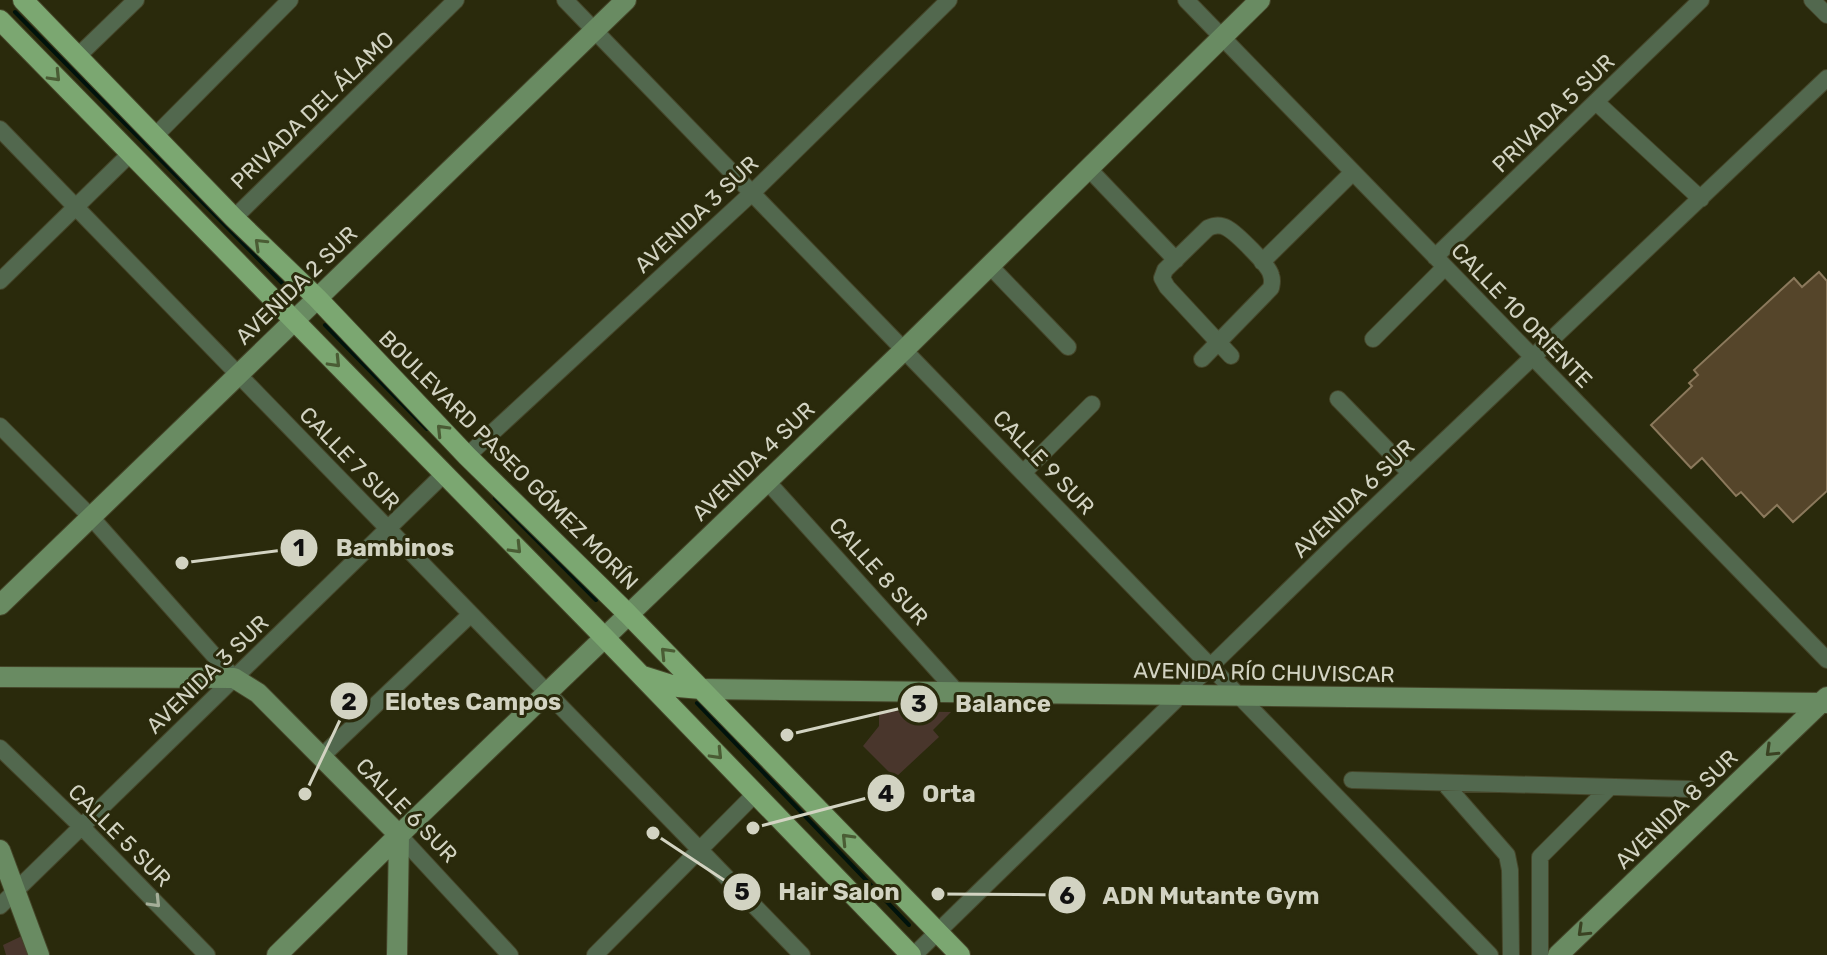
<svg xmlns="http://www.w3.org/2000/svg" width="1827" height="955" font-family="Rubik,sans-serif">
<rect width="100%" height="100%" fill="#2a2a0c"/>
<path fill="#49362c" d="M879,711L951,712L933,730L939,737L895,778L863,746L879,726Z
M22,936L28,955H6L3,945Z"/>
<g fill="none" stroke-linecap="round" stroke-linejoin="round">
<path stroke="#00130c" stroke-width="4" d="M15,12L286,287
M325,325L427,429
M495,498L596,600
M697,703L909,925"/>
</g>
<path fill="#55452a" stroke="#8b795c" stroke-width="2" d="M1819,272L1827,281V491L1793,522L1777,505L1764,517L1741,492L1736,496L1702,458L1691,468L1651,425L1692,386L1689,383L1698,375L1694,370L1794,278L1802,287Z"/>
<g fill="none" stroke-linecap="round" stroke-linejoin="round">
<defs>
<path id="street" d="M565,0L1490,955
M1186,0L1827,660
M1812,0L1827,15
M78,56L136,0
M1596,102L1701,199
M0,129L802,955
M155,136L290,0
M1088,168L1176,260
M234,218L456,0
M1435,257L1701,0
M1262,262L1353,172
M989,265L1068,347
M0,281L130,154
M1373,339L1445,267
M1202,359L1271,288C1272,283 1273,281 1271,275C1269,265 1236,233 1227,228C1220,224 1214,225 1208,228L1165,270L1162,278L1167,287L1231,356
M1338,399L1410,473
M0,426L91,517L234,678
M467,456L752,193L949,0
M1023,473L1092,404
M766,480L957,692
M0,748L82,827L207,955
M321,757L471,614
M1352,780L1689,789
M1444,783L1507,855L1510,870L1511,955
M399,835L510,955
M0,906L444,474
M595,955L755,794
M914,955L1341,539L1827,78
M1540,955V857L1610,787"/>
<path id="secondary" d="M0,605L626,0
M0,677L234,678L258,693L399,835L397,955
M701,689L1827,703
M0,850L39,955
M277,955L399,835L904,350L1260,0
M1558,955L1827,697"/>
<path id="primary" d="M23,0L234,218L317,298L467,456L628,614L960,955
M0,20L604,637L911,955
M643,676L678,687L701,689"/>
</defs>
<use href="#street" stroke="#454529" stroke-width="18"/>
<use href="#secondary" stroke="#454529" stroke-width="22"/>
<use href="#primary" stroke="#454529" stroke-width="22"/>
<use href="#street" stroke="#52684e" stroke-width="16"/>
<use href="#secondary" stroke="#698b62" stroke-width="20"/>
<use href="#primary" stroke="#7ba771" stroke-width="20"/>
</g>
<defs><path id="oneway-chevron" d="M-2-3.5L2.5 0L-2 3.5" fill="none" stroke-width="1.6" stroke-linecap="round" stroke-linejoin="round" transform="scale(2)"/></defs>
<g stroke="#4a5c34">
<use href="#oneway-chevron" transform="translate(55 76) rotate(46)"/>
<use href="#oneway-chevron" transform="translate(260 244) rotate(-136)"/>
<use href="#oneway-chevron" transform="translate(335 362) rotate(46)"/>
<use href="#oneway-chevron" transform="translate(442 430) rotate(-134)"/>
<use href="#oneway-chevron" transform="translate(516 548) rotate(46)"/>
<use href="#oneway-chevron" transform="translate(666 653) rotate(-134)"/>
<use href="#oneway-chevron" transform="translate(717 754) rotate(46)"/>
<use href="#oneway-chevron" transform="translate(847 839) rotate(-134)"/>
</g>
<g stroke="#3a4222">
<use href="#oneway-chevron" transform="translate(1771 751) rotate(136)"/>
<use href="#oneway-chevron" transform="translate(1583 931) rotate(136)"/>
</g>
<use stroke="#a5ae99" href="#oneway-chevron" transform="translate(155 902) rotate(46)"/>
<g text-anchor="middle" stroke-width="6" stroke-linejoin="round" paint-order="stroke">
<g font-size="22" fill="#d2d3c2" stroke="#2a2a0c">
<text transform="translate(312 110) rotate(-44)" y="8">PRIVADA DEL ÁLAMO</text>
<text transform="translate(1553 113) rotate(-44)" y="8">PRIVADA 5 SUR</text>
<text transform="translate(696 214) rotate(-43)" y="8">AVENIDA 3 SUR</text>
<text transform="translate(296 285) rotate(-44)" y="8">AVENIDA 2 SUR</text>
<text transform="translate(1522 315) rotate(46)" y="8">CALLE 10 ORIENTE</text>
<text transform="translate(350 458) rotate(46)" y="8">CALLE 7 SUR</text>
<text transform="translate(509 460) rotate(45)" y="8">BOULEVARD PASEO GÓMEZ MORÍN</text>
<text transform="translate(753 461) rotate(-44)" y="8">AVENIDA 4 SUR</text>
<text transform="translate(1044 462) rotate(46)" y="8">CALLE 9 SUR</text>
<text transform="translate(1353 498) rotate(-44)" y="8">AVENIDA 6 SUR</text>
<text transform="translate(879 571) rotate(48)" y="8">CALLE 8 SUR</text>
<text transform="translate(1264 672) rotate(1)" y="8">AVENIDA RÍO CHUVISCAR</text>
<text transform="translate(207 674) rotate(-44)" y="8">AVENIDA 3 SUR</text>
<text transform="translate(1676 809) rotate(-44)" y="8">AVENIDA 8 SUR</text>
<text transform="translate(407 810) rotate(46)" y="8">CALLE 6 SUR</text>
<text transform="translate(120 835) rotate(45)" y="8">CALLE 5 SUR</text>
</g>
</g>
<path fill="none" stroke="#d2d3c2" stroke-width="3" d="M182 563L299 548M305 794L349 701M787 735L919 704M753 828L886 793M653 833L742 892M938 894L1067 895"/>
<g fill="#d2d3c2" stroke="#2a2a0c" stroke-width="3">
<circle cx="182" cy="563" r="8"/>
<circle cx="305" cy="794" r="8"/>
<circle cx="787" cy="735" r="8"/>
<circle cx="753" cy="828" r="8"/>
<circle cx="653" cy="833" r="8"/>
<circle cx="938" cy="894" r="8"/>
<circle cx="299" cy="548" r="20"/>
<circle cx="349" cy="701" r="20"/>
<circle cx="919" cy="704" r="20"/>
<circle cx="886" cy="793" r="20"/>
<circle cx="742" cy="892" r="20"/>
<circle cx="1067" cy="895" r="20"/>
</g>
<g font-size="24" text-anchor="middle" font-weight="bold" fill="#111">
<text x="299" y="556">1</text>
<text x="349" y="710">2</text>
<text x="919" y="712">3</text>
<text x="886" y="802">4</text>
<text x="742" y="900">5</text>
<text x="1067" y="904">6</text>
</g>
<g font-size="24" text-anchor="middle" font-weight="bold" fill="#d2d3c2" stroke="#2a2a0c" stroke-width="6" stroke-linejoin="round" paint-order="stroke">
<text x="395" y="556">Bambinos</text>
<text x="473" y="710">Elotes Campos</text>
<text x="1003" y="712">Balance</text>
<text x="949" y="802">Orta</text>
<text x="839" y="900">Hair Salon</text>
<text x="1211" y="904">ADN Mutante Gym</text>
</g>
</svg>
